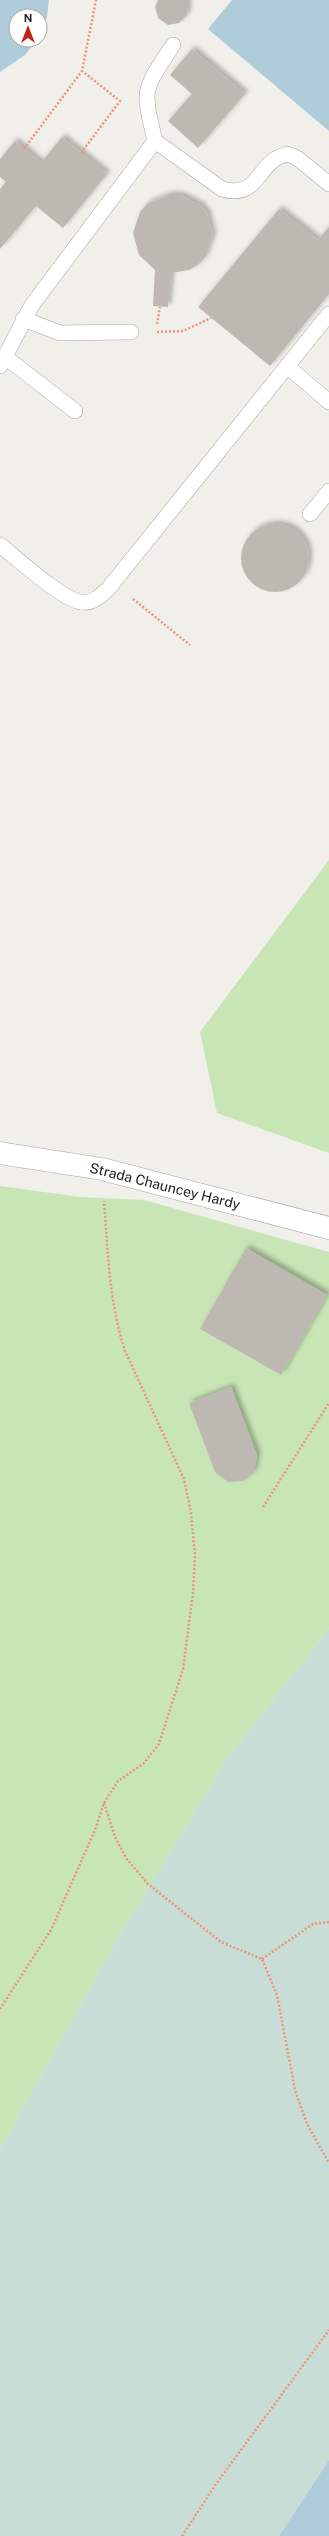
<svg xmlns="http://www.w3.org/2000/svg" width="329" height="2536" font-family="'Public Sans',sans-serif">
<defs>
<filter id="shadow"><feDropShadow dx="3.5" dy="-3.5" stdDeviation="2" flood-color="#0004"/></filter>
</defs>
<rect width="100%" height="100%" fill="#f1efe9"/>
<path fill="#c8e5b5" d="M329,860V1153L217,1113L200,1032Z
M0,1186L80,1197L144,1200L329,1252V1628L226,1760L118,1938L0,2149Z"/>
<path fill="#c8ddd5" d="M329,1628V2460L279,2536H0V2149L118,1938L226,1760Z"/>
<path fill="#aeccd9" d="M0,0H49L47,17L40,34V16H16V40H37L25,55L0,72Z
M232,0H329V131L208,29Z
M329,2460V2536H279Z"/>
<path fill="#beb8b2" filter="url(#shadow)" d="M158,0H185L188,3L187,15L179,23L168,25L158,18L155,7Z
M192,49L245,94L198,148L168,121L192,94L170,75Z
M62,137L107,174L63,228L36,206L0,249V189L6,182L0,177V159L15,141L41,163Z
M169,195H180L200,205L207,213L213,235L206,256L198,265L189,270L171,273L168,307L153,306L155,270L139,255L133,233L140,212L148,203Z
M279,209L318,240L329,227V294L270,366L198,307Z
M241 558a34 34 0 1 1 68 0a34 34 0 1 1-68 0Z
M246,1248L327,1295L281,1375L200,1329Z
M231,1387L257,1455L254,1472L243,1481L228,1482L215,1472L189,1403Z"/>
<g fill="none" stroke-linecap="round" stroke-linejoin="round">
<defs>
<path id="lane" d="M155,141C142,87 143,91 173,45
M23,319L60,333L131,332
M4,356L75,411
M0,366L32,305L155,141L222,189C261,200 256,160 288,154L297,158L329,184
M287,366L329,402
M310,514L329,491
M0,545C18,559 61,599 81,602C92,604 100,596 108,589L329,314"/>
<path id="street" d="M0,1153L102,1169L329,1228"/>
</defs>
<use href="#lane" stroke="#a5a5a5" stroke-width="16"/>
<use href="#street" stroke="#a5a5a5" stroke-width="23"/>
<path stroke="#ed947e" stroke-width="2.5" stroke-dasharray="2 2" stroke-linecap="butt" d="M24,149L82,71L96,0
M81,153L120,101L82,71
M157,324L160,307
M157,332L183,331L211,318
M133,599L190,645
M263,1507L329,1403
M104,1803L115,1837L126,1858L148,1884L221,1942L262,1959L277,1995L295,2090L307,2124L329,2163
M262,1959L313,1924L329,1922
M0,2009L51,1930L95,1830L104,1803L118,1781L143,1764L159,1744L183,1669L193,1593L195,1556L191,1513L184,1479L125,1351C109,1302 108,1252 104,1201
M182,2536L216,2484L329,2330"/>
<use href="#lane" stroke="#fff" stroke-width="15"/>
<use href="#street" stroke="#fff" stroke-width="22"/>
</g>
<g text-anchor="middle" stroke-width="3" stroke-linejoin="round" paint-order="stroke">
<g font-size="14" fill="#212121" stroke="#fff">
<text transform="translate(165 1186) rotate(14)" y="5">Strada Chauncey Hardy</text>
</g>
</g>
<g transform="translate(28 28)"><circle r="19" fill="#ffffff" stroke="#a6a6a6"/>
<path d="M0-3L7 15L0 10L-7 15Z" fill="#be2415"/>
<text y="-6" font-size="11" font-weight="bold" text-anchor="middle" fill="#212121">N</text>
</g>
</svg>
